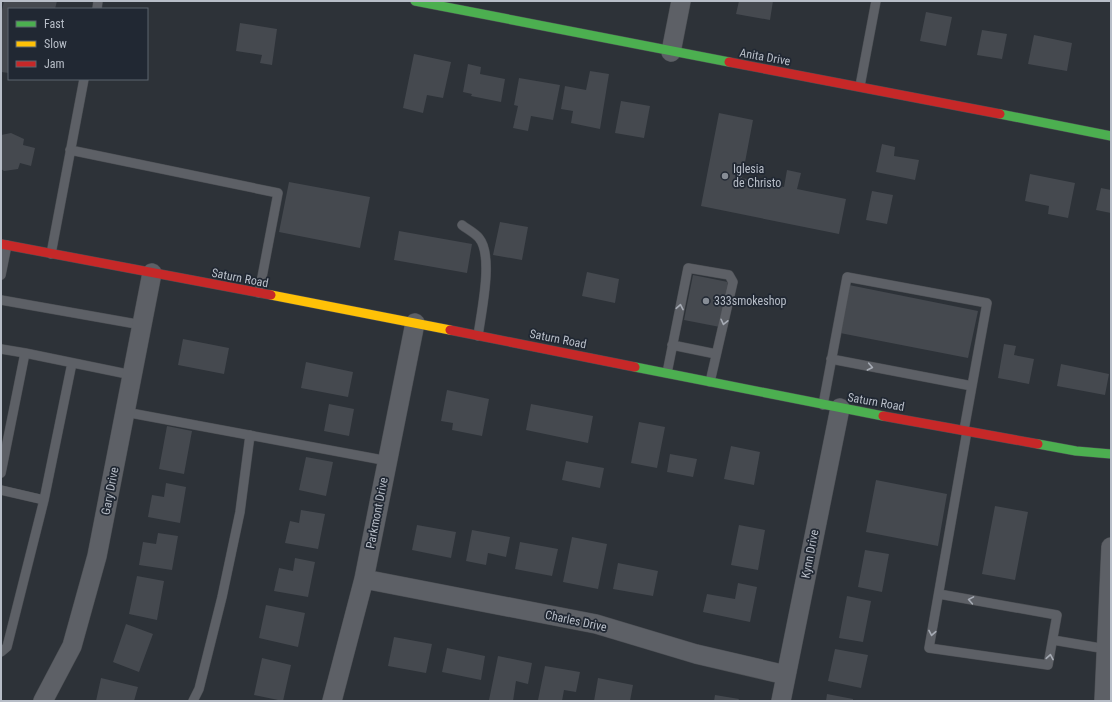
<svg xmlns="http://www.w3.org/2000/svg" width="1112" height="702" font-family="'Roboto Condensed',sans-serif">
<rect width="100%" height="100%" fill="#2d3238"/>
<path fill="#45494f" d="M4,1H57L55,9H9V73L1,72V15Z
M739,1H773L770,20L736,14Z
M926,12L952,17L946,46L920,41Z
M240,23L277,29L272,65L260,63L262,55L236,51Z
M982,30L1007,34L1002,59L977,55Z
M1034,35L1072,43L1067,71L1028,64Z
M414,54L451,62L443,98L427,95L423,113L403,108Z
M468,64L481,67L480,74L505,79L501,102L471,96L472,94L463,92Z
M590,71L609,74L600,129L571,123L573,111L561,109L565,86L586,90Z
M519,78L560,85L553,120L531,116L528,131L513,128L518,106L514,105Z
M621,101L650,106L644,138L615,133Z
M719,113L753,120L742,178L784,187L787,170L801,173L797,189L846,199L839,234L701,206Z
M11,133L24,139L23,145L35,148L31,166L20,163L18,169L4,171L1,169V135Z
M882,144L895,147L894,156L919,160L915,180L876,172Z
M1030,174L1075,183L1068,218L1048,214L1049,206L1025,201Z
M289,182L370,197L360,248L279,232Z
M1101,188L1111,190V213L1096,210Z
M872,191L893,195L887,224L866,220Z
M500,222L528,227L522,260L493,255Z
M399,231L472,244L467,273L394,260Z
M587,272L619,279L615,303L582,296Z
M693,275L728,282L720,327L684,320Z
M849,285L978,311L968,358L840,333Z
M183,339L229,348L224,374L178,365Z
M1004,344L1016,346L1014,355L1034,359L1029,384L998,378Z
M306,362L353,372L348,397L301,388Z
M1061,364L1109,374L1105,395L1057,386Z
M447,390L489,399L482,436L452,430L453,423L441,421Z
M329,404L354,409L349,436L324,431Z
M531,404L593,416L588,443L526,430Z
M639,422L665,427L657,468L631,463Z
M167,426L192,431L184,474L159,469Z
M731,446L760,452L754,485L724,479Z
M670,454L697,459L693,477L667,472Z
M306,457L333,462L326,496L299,490Z
M566,461L604,468L600,488L562,480Z
M876,480L947,494L938,546L866,532Z
M166,483L186,487L180,523L148,517L152,495L164,497Z
M995,506L1028,512L1015,580L982,574Z
M301,510L325,514L318,549L285,543L290,521L299,523Z
M417,525L456,532L451,558L412,550Z
M739,525L765,530L758,570L731,565Z
M472,530L510,537L506,557L488,553L486,565L466,561Z
M158,533L178,536L172,570L139,565L143,542L156,544Z
M572,537L607,544L598,589L563,582Z
M520,542L558,549L552,576L515,569Z
M865,550L889,554L882,592L858,587Z
M295,558L315,562L308,597L274,591L279,568L293,571Z
M618,563L658,571L653,596L613,589Z
M137,576L164,581L157,620L129,614Z
M738,583L757,587L750,622L703,612L707,594L735,599Z
M847,596L871,601L863,642L839,638Z
M266,605L305,613L298,647L259,638Z
M126,624L153,634L139,672L113,662Z
M394,637L432,644L426,673L388,666Z
M447,648L485,656L481,680L442,672Z
M835,649L868,655L861,688L828,681Z
M498,656L532,663L528,684L516,681L513,701L489,700Z
M262,658L291,665L283,701L254,695Z
M545,666L580,672L576,692L564,690L562,701L538,700Z
M101,678L138,687L134,701H96Z
M598,678L633,685L630,701H594Z
M827,694L853,699V701H826Z
M715,695L739,699L738,701H714Z"/>
<g fill="none" stroke-linecap="round" stroke-linejoin="round">
<defs>
<path id="lane" d="M97,9L98,1
M860,86L876,1
M70,150L278,193L259,293
M462,225C467,229 475,233 479,238C494,256 481,313 478,336
M51,254L84,79
M1,275L7,245
M1,300L142,325
M672,345L716,354
M1,349L25,353
M831,359L972,386
M667,373L688,268L729,275L733,282L710,382
M823,405L847,277L987,303L964,430
M125,412L388,461
M1,473L25,353L132,375
M1,490L44,500
M939,594L1057,615L1048,665L929,648L967,431
M1053,640L1106,649
M1,652L7,647L44,500L72,363
M193,701L199,689L222,597L240,512L250,435"/>
<path id="street" d="M671,52L681,1
M364,579L596,624L696,654L786,675
M43,701L72,646L97,556L152,273
M332,701L364,579L415,323
M781,701L840,408
M1104,701L1111,547"/>
<path id="fast" d="M415,1L729,62
M1000,114L1111,136
M635,367L883,416
M1038,444L1076,451L1111,454"/>
<path id="slow" d="M271,295L450,330"/>
<path id="jam" d="M729,62L1000,114
M1,244L271,295
M450,330L635,367
M883,416L1038,444"/>
</defs>
<use href="#lane" stroke="#4b4e53" stroke-width="10"/>
<use href="#street" stroke="#4b4e53" stroke-width="20"/>
<use href="#fast" stroke="#4b4e53" stroke-width="10"/>
<use href="#slow" stroke="#4b4e53" stroke-width="10"/>
<use href="#jam" stroke="#4b4e53" stroke-width="10"/>
<use href="#lane" stroke="#5d6066" stroke-width="9"/>
<use href="#street" stroke="#5d6066" stroke-width="19"/>
<use href="#fast" stroke="#4caf50" stroke-width="9"/>
<use href="#slow" stroke="#ffc107" stroke-width="9"/>
<use href="#jam" stroke="#c62828" stroke-width="9"/>
</g>
<defs><path id="oneway-chevron" d="M-2-3.5L2.5 0L-2 3.5" fill="none" stroke-width="1.6" stroke-linecap="round" stroke-linejoin="round"/></defs>
<g stroke="#a6abb4">
<use href="#oneway-chevron" transform="translate(680 307) rotate(-79)"/>
<use href="#oneway-chevron" transform="translate(724 322) rotate(103)"/>
<use href="#oneway-chevron" transform="translate(870 367) rotate(11)"/>
<use href="#oneway-chevron" transform="translate(971 600) rotate(-170)"/>
<use href="#oneway-chevron" transform="translate(932 633) rotate(100)"/>
<use href="#oneway-chevron" transform="translate(1050 657) rotate(-80)"/>
</g>
<g fill="#878d96" stroke="#212833" stroke-width="1.5">
<circle cx="725" cy="176" r="4"/>
<circle cx="706" cy="301" r="4"/>
</g>
<g text-anchor="middle" stroke-width="3.5" stroke-linejoin="round" paint-order="stroke">
<g font-size="12" fill="#b8bec8" stroke="#212833">
<text transform="translate(765 57) rotate(10)" y="4">Anita Drive</text>
<text transform="translate(240 278) rotate(11)" y="4">Saturn Road</text>
<text transform="translate(558 339) rotate(11)" y="4">Saturn Road</text>
<text transform="translate(876 402) rotate(10)" y="4">Saturn Road</text>
<text transform="translate(110 491) rotate(-79)" y="4">Gary Drive</text>
<text transform="translate(377 513) rotate(-79)" y="4">Parkmont Drive</text>
<text transform="translate(810 554) rotate(-79)" y="4">Kynn Drive</text>
<text transform="translate(576 621) rotate(12)" y="4">Charles Drive</text>
</g>
<g font-size="12" fill="#b8bec8" stroke="#212833" text-anchor="start">
<text x="733" y="173">Iglesia<tspan x="733" dy="14">de Christo</tspan></text>
<text x="714" y="305">333smokeshop</text>
</g>
</g>
<rect width="1112" height="702" fill="none" stroke="#b8bec8" stroke-width="4"/>
<rect x="8" y="8" width="140" height="72" fill="#212833" stroke="#5d646f"/>
<rect x="16" y="21" width="20" height="6" fill="#4caf50" stroke="#5d646f"/>
<text x="44" y="28" font-size="12" fill="#b8bec8">Fast</text>
<rect x="16" y="41" width="20" height="6" fill="#ffc107" stroke="#5d646f"/>
<text x="44" y="48" font-size="12" fill="#b8bec8">Slow</text>
<rect x="16" y="61" width="20" height="6" fill="#c62828" stroke="#5d646f"/>
<text x="44" y="68" font-size="12" fill="#b8bec8">Jam</text>
</svg>
